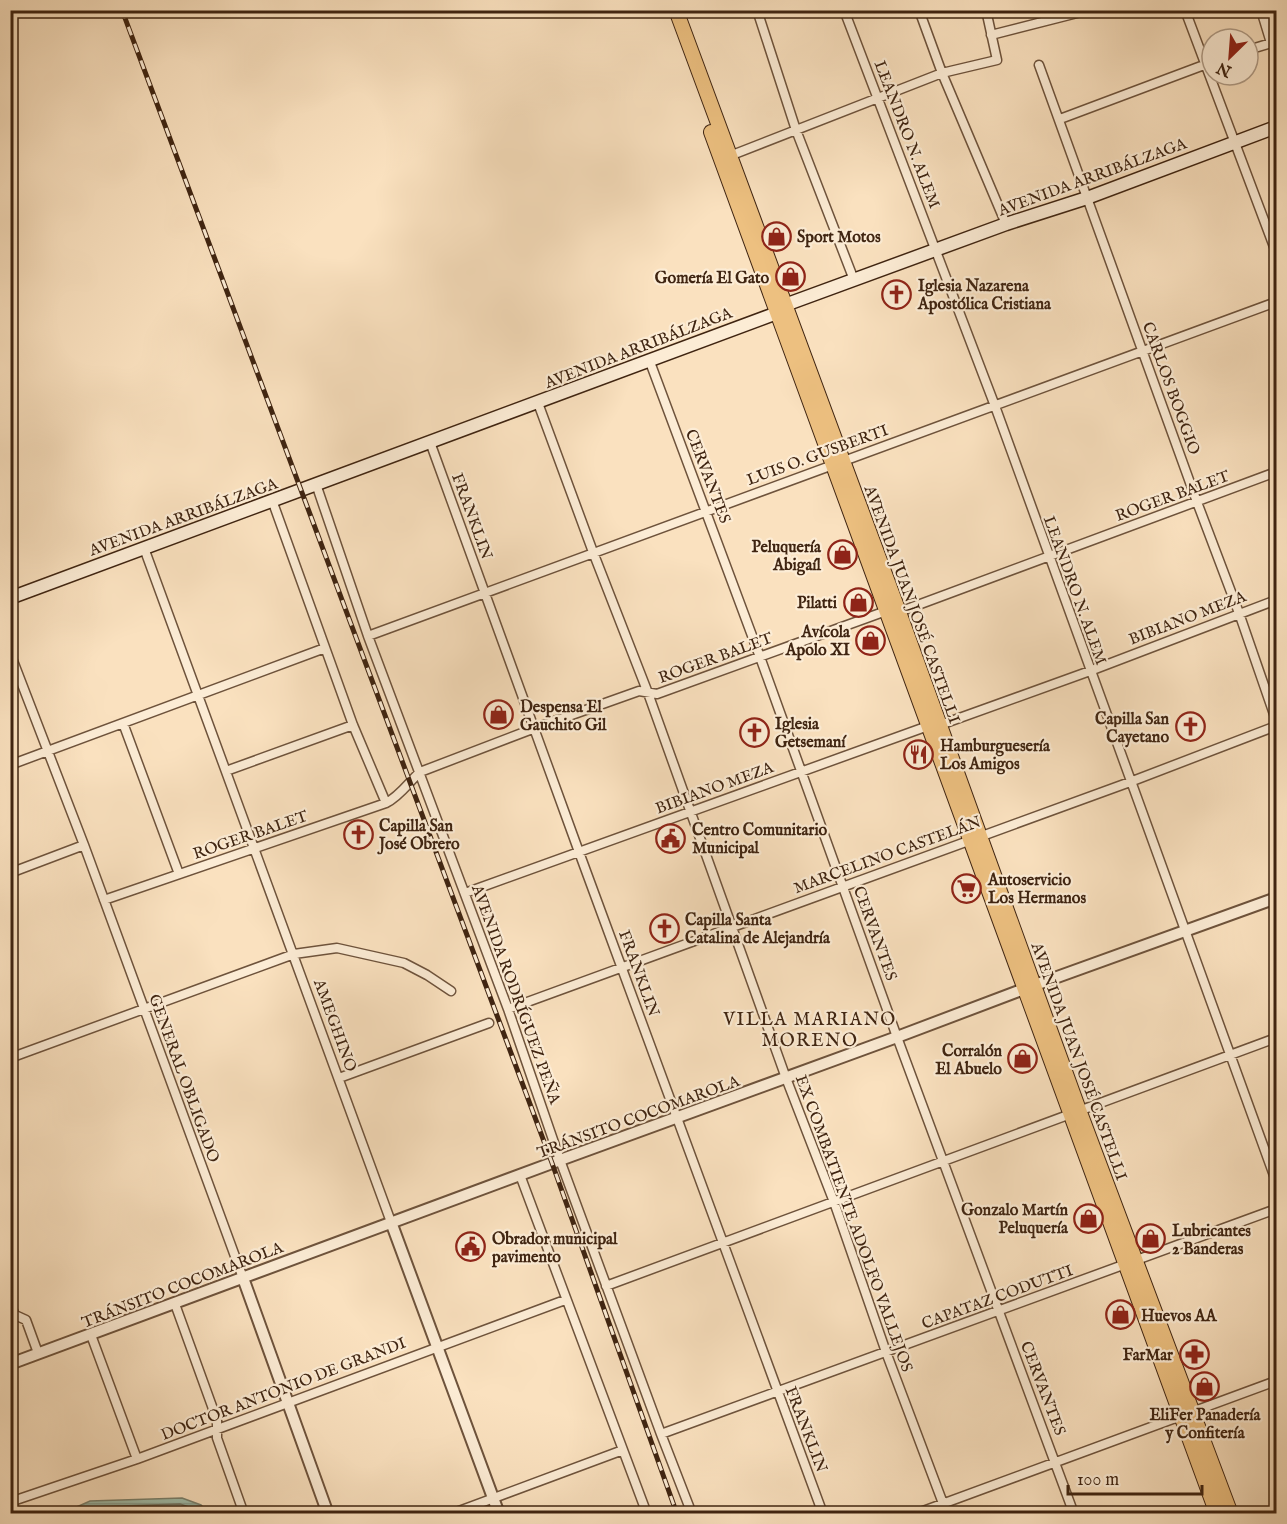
<svg xmlns="http://www.w3.org/2000/svg" width="1287" height="1524" font-family="'IM FELL English',serif">
<defs>
<pattern id="water-rules" width="6" height="5" patternUnits="userSpaceOnUse" patternTransform="scale(1.5)"><rect width="6" height="5" fill="#9fbeab"/><path d="M0 2.5h6" fill="none" stroke="#839a8a"/></pattern>
</defs>
<rect width="100%" height="100%" fill="#fae1bf"/>
<filter id="stains"><feTurbulence type="fractalNoise" baseFrequency=".00333" numOctaves="4"/><feColorMatrix values="0 0 0 0 .2 0 0 0 0 .09 0 0 0 0 .02 0 0 0 .5 -.17"/></filter>
<radialGradient id="worn" r=".72"><stop offset=".6" stop-color="#630" stop-opacity="0"/><stop offset="1" stop-color="#630" stop-opacity=".3"/></radialGradient>
<path fill="url(#water-rules)" stroke="#79806d" stroke-width="1.5" d="M182,1498L201,1505L208,1513H63L90,1501Z"/>
<g fill="none" stroke-linecap="round" stroke-linejoin="round">
<path stroke="#6f715e" stroke-width="1.5" d="M76,1514L91,1507L180,1504L197,1510L201,1514
M107,1514L179,1512L185,1514"/>
<defs>
<path id="minor" d="M757,10L796,130L854,280
M844,10L995,406L1276,1181
M919,10L942,73L1006,224
M1185,10L1276,252
M1265,21L1276,18
M991,35L1089,10
M1248,50L1271,43L1261,10
M1039,65L1197,502L1239,613L1276,720
M1060,119L1212,62
M727,157L942,73L997,60L986,10
M650,362L760,657L897,1037L1074,1514
M538,403L593,552L648,693L786,1078L834,1202L886,1352L947,1514
M430,442L579,852L823,1514
M316,484L368,636L508,1009L560,1160L661,1434L692,1514
M272,500L353,725L386,803
M144,548L391,1222
M368,636L1276,302
M10,653L84,845L243,1278
M123,723L179,874
M10,765L325,648
M226,771L353,725
M10,873L84,845
M465,893L928,726L940,725L1090,671L1276,600
M104,900L386,803C400,796 408,783 420,772L535,728L639,691L657,694L886,611L899,612L1276,472
M508,1009L1130,782L1276,726
M10,1058L294,954L337,948L404,963L427,975L451,991
M339,1078L489,1023
M520,1175L647,1514
M606,1286L1276,1038
M10,1304L15,1315L26,1320L38,1353
M175,1304L217,1420V1438L244,1514
M91,1335L137,1459
M661,1434L1276,1209
M10,1502L137,1459L565,1300
M451,1514L623,1450
M915,1514L1276,1381"/>
<path id="tertiary" d="M391,1222L499,1514
M243,1278L328,1514
M10,1364L552,1163L897,1037L1024,989L1276,898"/>
<path id="secondary" d="M10,598L777,313L785,305L1006,224L1087,198L1276,127"/>
<path id="primary" d="M676,10L899,612L1079,1110L1231,1514
M711,132L1217,1514"/>
</defs>
<use href="#minor" stroke="#6e533c" stroke-width="11"/>
<use href="#tertiary" stroke="#6e533c" stroke-width="14"/>
<use href="#secondary" stroke="#3f2411" stroke-width="15"/>
<use href="#primary" stroke="#3f2411" stroke-width="16"/>
<use href="#minor" stroke="#fcecd5" stroke-width="8"/>
<use href="#tertiary" stroke="#fcecd5" stroke-width="10"/>
<use href="#secondary" stroke="#fcecd5" stroke-width="12"/>
<use href="#primary" stroke="#edc080" stroke-width="14"/>
<defs>
<path id="rail" d="M122,10L552,1163L677,1514"/>
</defs>
<use href="#rail" stroke="#3f2411" stroke-width="5"/>
<use href="#rail" stroke="#fcecd5" stroke-width="3" stroke-dasharray="9" stroke-linecap="butt"/>
</g>
<defs>
<symbol id="shop-ring" viewBox="-11 -11 22 22"><circle r="9.5" fill="#fcecd5" stroke="#8f2418" stroke-width="1.5"/><path d="M-5-2.5h2.3a2.7 3.5 0 0 1 5.4 0H5L5.5 6h-11ZM-1.5-2.5h3a1.5 2.3 0 0 0-3 0Z" fill="#8f2418"/></symbol>
<symbol id="church-ring" viewBox="-11 -11 22 22"><circle r="9.5" fill="#fcecd5" stroke="#8f2418" stroke-width="1.5"/><path d="M-1.2-6h2.4v3.5h3.3v2.4h-3.3V6h-2.4V-.1h-3.3v-2.4h3.3Z" fill="#8f2418"/></symbol>
<symbol id="restaurant-ring" viewBox="-11 -11 22 22"><circle r="9.5" fill="#fcecd5" stroke="#8f2418" stroke-width="1.5"/><path d="M-5-6h1v4h1v-4h1v4h1v-4h1v5L-1.5 .5V6h-2V.5L-5-1ZM5-6V6H3V1.5H1.5Q1.5-4 5-6Z" fill="#8f2418"/></symbol>
<symbol id="civic-ring" viewBox="-11 -11 22 22"><circle r="9.5" fill="#fcecd5" stroke="#8f2418" stroke-width="1.5"/><path d="M-.6-6.5H3V-4.5H.6V-3L4-1V1h2V6H-6V1h2V-1L-.6-3ZM-1.2 2.5V6h2.4V2.5Z" fill="#8f2418"/></symbol>
<symbol id="supermarket-ring" viewBox="-11 -11 22 22"><circle r="9.5" fill="#fcecd5" stroke="#8f2418" stroke-width="1.5"/><path d="M-6-5.5h2.5l.6 2H6L4.5 2H-2.5L-4.4-4H-6ZM-1.5 3.2a1.3 1.3 0 1 0 .1 0ZM3 3.2a1.3 1.3 0 1 0 .1 0Z" fill="#8f2418"/></symbol>
<symbol id="pharmacy-ring" viewBox="-11 -11 22 22"><circle r="9.5" fill="#fcecd5" stroke="#8f2418" stroke-width="1.5"/><path d="M-2-6h4v4h4v4h-4v4h-4v-4h-4v-4h4Z" fill="#8f2418"/></symbol>
</defs>
<g fill-rule="evenodd">
<use href="#shop-ring" x="760" y="220" width="33" height="33"/>
<use href="#shop-ring" x="774" y="260" width="33" height="33"/>
<use href="#church-ring" x="880" y="278" width="33" height="33"/>
<use href="#shop-ring" x="826" y="538" width="33" height="33"/>
<use href="#shop-ring" x="842" y="586" width="33" height="33"/>
<use href="#shop-ring" x="854" y="624" width="33" height="33"/>
<use href="#shop-ring" x="482" y="698" width="33" height="33"/>
<use href="#church-ring" x="1174" y="710" width="33" height="33"/>
<use href="#church-ring" x="738" y="716" width="33" height="33"/>
<use href="#restaurant-ring" x="902" y="738" width="33" height="33"/>
<use href="#church-ring" x="342" y="818" width="33" height="33"/>
<use href="#civic-ring" x="654" y="822" width="33" height="33"/>
<use href="#supermarket-ring" x="950" y="872" width="33" height="33"/>
<use href="#church-ring" x="648" y="912" width="33" height="33"/>
<use href="#shop-ring" x="1006" y="1042" width="33" height="33"/>
<use href="#shop-ring" x="1072" y="1202" width="33" height="33"/>
<use href="#shop-ring" x="1134" y="1222" width="33" height="33"/>
<use href="#civic-ring" x="454" y="1230" width="33" height="33"/>
<use href="#shop-ring" x="1104" y="1298" width="33" height="33"/>
<use href="#pharmacy-ring" x="1178" y="1338" width="33" height="33"/>
<use href="#shop-ring" x="1188" y="1370" width="33" height="33"/>
</g>
<g text-anchor="middle" stroke-width="4.5" stroke-linejoin="round" paint-order="stroke">
<g font-size="16" fill="#3f2411" stroke="#fcecd5">
<text transform="translate(908 134) rotate(69)" y="6">LEANDRO N. ALEM</text>
<text transform="translate(1092 176) rotate(-20)" y="6">AVENIDA ARRIBÁLZAGA</text>
<text transform="translate(638 347) rotate(-21)" y="6">AVENIDA ARRIBÁLZAGA</text>
<text transform="translate(1172 388) rotate(70)" y="6">CARLOS BOGGIO</text>
<text transform="translate(817 454) rotate(-20)" y="6">LUIS O. GUSBERTI</text>
<text transform="translate(709 476) rotate(69)" y="6">CERVANTES</text>
<text transform="translate(1172 495) rotate(-20)" y="6">ROGER BALET</text>
<text transform="translate(183 516) rotate(-20)" y="6">AVENIDA ARRIBÁLZAGA</text>
<text transform="translate(473 516) rotate(70)" y="6">FRANKLIN</text>
<text transform="translate(1076 590) rotate(70)" y="6">LEANDRO N. ALEM</text>
<text transform="translate(913 604) rotate(70)" y="6">AVENIDA JUAN JOSÉ CASTELLI</text>
<text transform="translate(1187 617) rotate(-21)" y="6">BIBIANO MEZA</text>
<text transform="translate(715 657) rotate(-20)" y="6">ROGER BALET</text>
<text transform="translate(714 787) rotate(-20)" y="6">BIBIANO MEZA</text>
<text transform="translate(250 834) rotate(-19)" y="6">ROGER BALET</text>
<text transform="translate(887 854) rotate(-20)" y="6">MARCELINO CASTELÁN</text>
<text transform="translate(876 933) rotate(70)" y="6">CERVANTES</text>
<text transform="translate(640 973) rotate(70)" y="6">FRANKLIN</text>
<text transform="translate(517 994) rotate(70)" y="6">AVENIDA RODRÍGUEZ PEÑA</text>
<text transform="translate(336 1025) rotate(70)" y="6">AMEGHINO</text>
<text transform="translate(1080 1061) rotate(70)" y="6">AVENIDA JUAN JOSÉ CASTELLI</text>
<text transform="translate(185 1078) rotate(70)" y="6">GENERAL OBLIGADO</text>
<text transform="translate(638 1116) rotate(-20)" y="6">TRÁNSITO COCOMAROLA</text>
<text transform="translate(855 1223) rotate(70)" y="6">EX COMBATIENTE ADOLFO VALLEJOS</text>
<text transform="translate(182 1284) rotate(-21)" y="6">TRÁNSITO COCOMAROLA</text>
<text transform="translate(997 1296) rotate(-20)" y="6">CAPATAZ CODUTTI</text>
<text transform="translate(283 1388) rotate(-21)" y="6">DOCTOR ANTONIO DE GRANDI</text>
<text transform="translate(1044 1388) rotate(69)" y="6">CERVANTES</text>
<text transform="translate(807 1429) rotate(69)" y="6">FRANKLIN</text>
</g>
<g font-size="16" font-weight="bold" fill="#3f2411" stroke="#fcecd5" text-anchor="start">
<text x="797" y="242">Sport Motos</text>
<text x="769" y="283" text-anchor="end">Gomería El Gato</text>
<text x="918" y="291">Iglesia Nazarena<tspan x="918" dy="18">Apostólica Cristiana</tspan></text>
<text x="821" y="552" text-anchor="end">Peluquería<tspan x="821" dy="18">Abigaíl</tspan></text>
<text x="837" y="608" text-anchor="end">Pilatti</text>
<text x="850" y="637" text-anchor="end">Avícola<tspan x="850" dy="18">Apolo XI</tspan></text>
<text x="520" y="712">Despensa El<tspan x="520" dy="18">Gauchito Gil</tspan></text>
<text x="1169" y="724" text-anchor="end">Capilla San<tspan x="1169" dy="18">Cayetano</tspan></text>
<text x="775" y="729">Iglesia<tspan x="775" dy="18">Getsemaní</tspan></text>
<text x="940" y="751">Hamburguesería<tspan x="940" dy="18">Los Amigos</tspan></text>
<text x="379" y="831">Capilla San<tspan x="379" dy="18">José Obrero</tspan></text>
<text x="692" y="835">Centro Comunitario<tspan x="692" dy="18">Municipal</tspan></text>
<text x="988" y="885">Autoservicio<tspan x="988" dy="18">Los Hermanos</tspan></text>
<text x="685" y="925">Capilla Santa<tspan x="685" dy="18">Catalina de Alejandría</tspan></text>
<text x="1002" y="1056" text-anchor="end">Corralón<tspan x="1002" dy="18">El Abuelo</tspan></text>
<text x="1068" y="1215" text-anchor="end">Gonzalo Martín<tspan x="1068" dy="18">Peluquería</tspan></text>
<text x="1172" y="1236">Lubricantes<tspan x="1172" dy="18">2 Banderas</tspan></text>
<text x="492" y="1244">Obrador municipal<tspan x="492" dy="18">pavimento</tspan></text>
<text x="1141" y="1321">Huevos AA</text>
<text x="1173" y="1360" text-anchor="end">FarMar</text>
<text x="1205" y="1420" text-anchor="middle">EliFer Panadería<tspan x="1205" dy="18">y Confitería</tspan></text>
</g>
<g font-size="18" letter-spacing="1.5" fill="#3f2411" stroke="#fcecd5">
<text x="810" y="1025">VILLA MARIANO<tspan x="810" dy="21">MORENO</tspan></text>
</g>
</g>
<rect width="1287" height="1524" fill="none" stroke="#fae1bf" stroke-width="36"/>
<rect x="12" y="12" width="1263" height="1500" fill="none" stroke="#3f2411" stroke-width="3"/>
<rect x="18" y="18" width="1251" height="1488" fill="none" stroke="#3f2411" stroke-width="1.5"/>
<g transform="translate(1230 57) rotate(205)"><circle r="28" fill="#fcecd5" stroke="#b09c87" stroke-width="1.5"/>
<path d="M0-4.5L10 22L0 15L-10 22Z" fill="#8f2418"/>
<text y="-9" font-size="16" font-weight="bold" text-anchor="middle" fill="#3f2411">N</text>
</g>
<path d="M1068 1485v9h134v-9" fill="none" stroke="#3f2411" stroke-width="3"/>
<text x="1077" y="1485" font-size="18" fill="#3f2411" stroke="#fcecd5" stroke-width="4.5" paint-order="stroke">100 m</text>
<rect width="100%" height="100%" filter="url(#stains)"/>
<rect width="100%" height="100%" fill="url(#worn)"/>
</svg>
